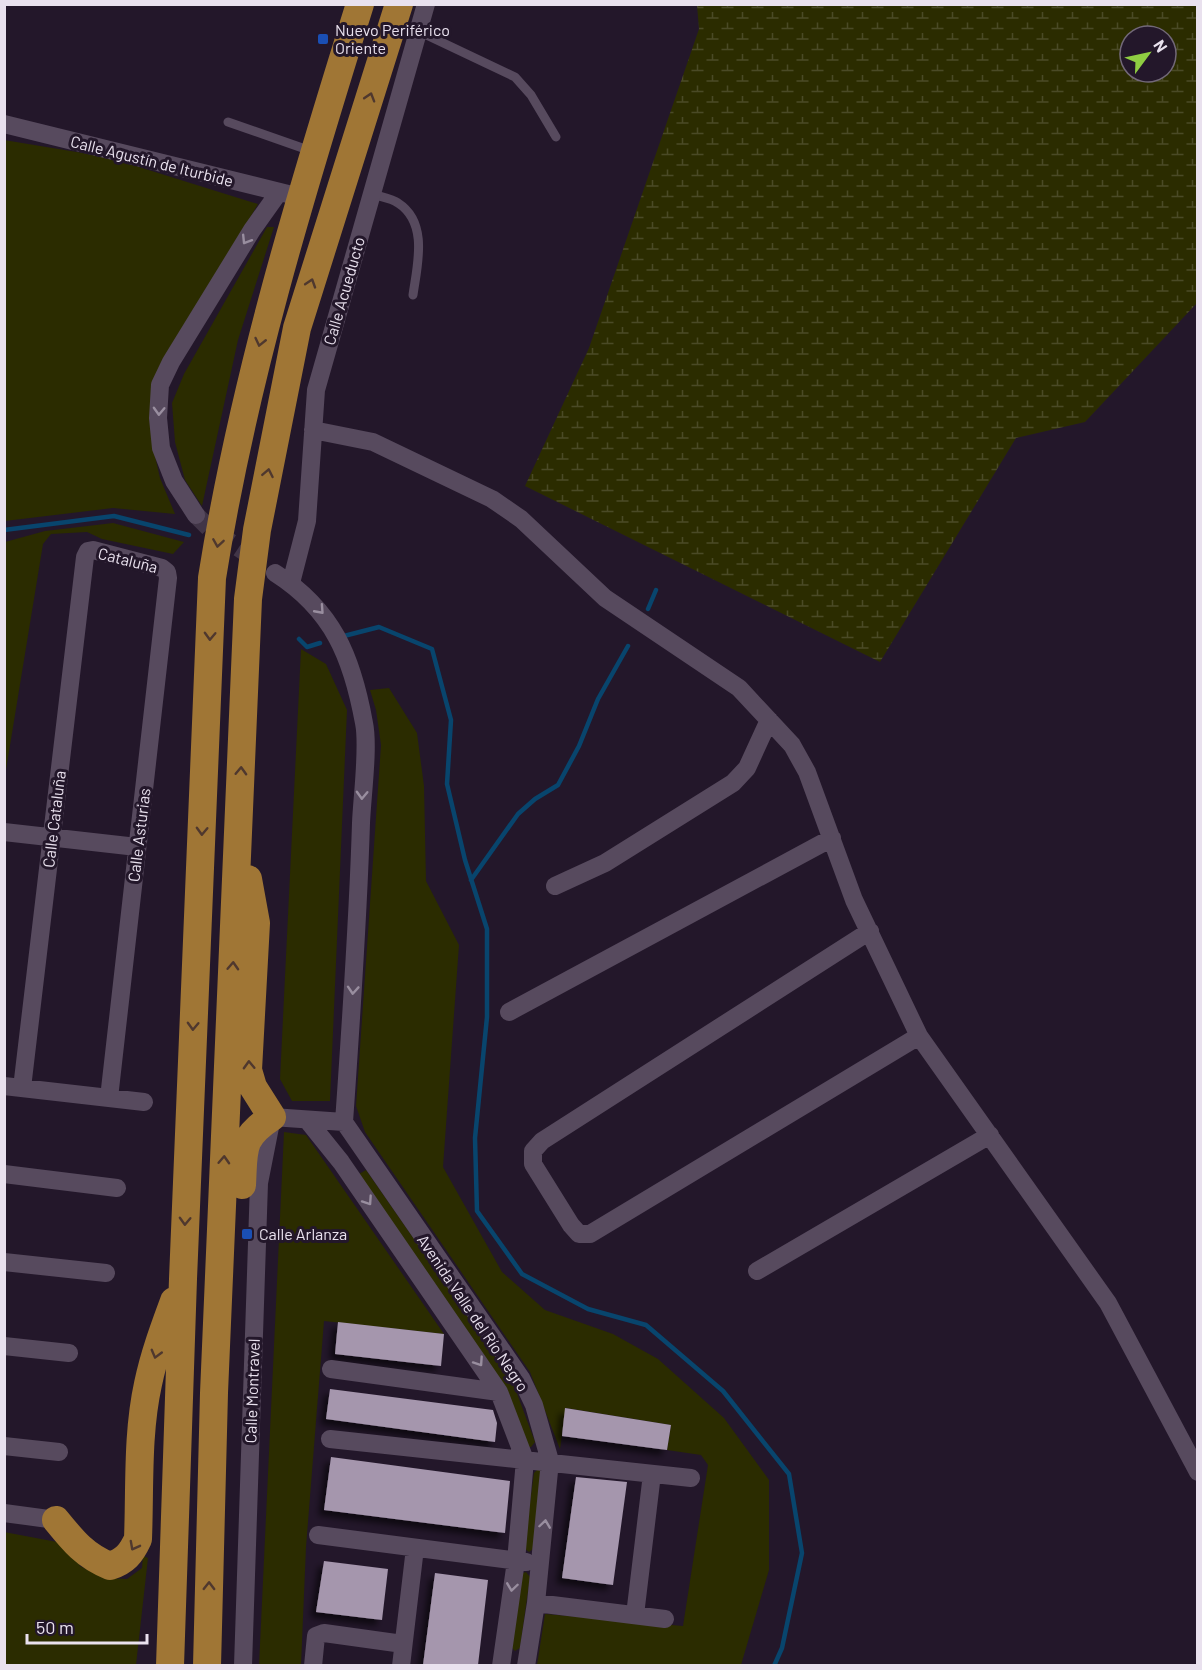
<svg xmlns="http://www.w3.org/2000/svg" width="1202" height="1670" font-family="Barlow,sans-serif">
<defs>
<pattern id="wetland-marsh" width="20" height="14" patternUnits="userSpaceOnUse" patternTransform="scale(1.5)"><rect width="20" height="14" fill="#2b2c00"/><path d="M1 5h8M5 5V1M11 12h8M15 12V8" fill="none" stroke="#4a4a26"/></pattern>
<filter id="shadow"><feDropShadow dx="-5.5" dy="5.5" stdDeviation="3" flood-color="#0009"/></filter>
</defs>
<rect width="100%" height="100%" fill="#23172a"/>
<path fill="#2b2c00" d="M4,140L107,157L258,204L160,370L153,447L160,478L175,514L113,508L5,521Z
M267,227H274L238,340L202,506L185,480L175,442L172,403L184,374Z
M113,523L184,542L173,554L102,539L87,532L51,534L43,544L5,776V542L45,531Z
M301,649L326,664L347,710L330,1101H292L280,1079Z
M389,688L417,733L424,786L426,881L459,945L443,1167L502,1272L545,1310L613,1334L658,1359L724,1418L769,1480V1570L741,1665H537L545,1614L683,1626L708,1465L701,1455L667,1450L671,1425L566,1408L560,1449L530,1372L365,1132L356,1106L381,745L376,710L370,690Z
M284,1132L306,1135L444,1334L324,1321L306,1547L301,1665L259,1666Z
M366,1170L512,1380L535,1442L531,1447H529L359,1174Z
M538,1469L541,1471L533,1549L529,1552L524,1548L534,1473Z
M4,1532L68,1544L80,1566L104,1578L127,1579L142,1568L143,1556L148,1558L136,1665H5Z
M526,1572L530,1577L520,1648L515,1651L511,1647L523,1573Z"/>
<path fill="url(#wetland-marsh)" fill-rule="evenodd" d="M697,5H1197V303L1085,422L1016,438L880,662L525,486L589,348L699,29ZM1130,36H1166V72H1130Z"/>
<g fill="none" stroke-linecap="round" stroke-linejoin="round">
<path stroke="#08456d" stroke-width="4.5" d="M4,530L114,516L189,535
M648,609L656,590
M340,637L379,627L432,649L451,720L447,784L465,860L487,929V1017L475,1138L477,1211L522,1274L588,1309L646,1325L723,1391L789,1474L802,1553L782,1648L774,1666
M299,639L307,647L320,643
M471,880L518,814L535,799L558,785L579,746L598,699L628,646"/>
</g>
<path fill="#a596ad" filter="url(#shadow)" d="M338,1322L444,1334L441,1366L335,1354Z
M330,1389L493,1410L497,1423L495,1442L326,1419Z
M565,1408L671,1425L667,1450L562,1436Z
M331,1457L510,1481L505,1533L324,1510Z
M576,1477L627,1482L613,1585L562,1578Z
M324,1561L388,1569L382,1620L316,1612Z
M435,1573L488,1580L478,1665H423Z"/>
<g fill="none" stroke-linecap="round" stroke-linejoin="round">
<path stroke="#413547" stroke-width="18" stroke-dasharray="18 9" stroke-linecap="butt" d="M196,515L210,529L260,562"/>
<path stroke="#574a5e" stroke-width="9" d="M418,31L515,77L531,95L556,137
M228,122L311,151
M372,194C380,197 391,198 398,203C429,223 417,266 413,295"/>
<path stroke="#574a5e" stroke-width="18" d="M4,124L288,194
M313,430L373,442L492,499L521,519L605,598L739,688L792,745L807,772L854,900L919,1036L1108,1303L1198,1472
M196,515L174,481L161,448L158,418L160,385L171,362L252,230L279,192
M275,573C333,610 352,657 364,723C369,747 362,797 361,823C358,923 351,1022 344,1122
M291,583L307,521L316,390L426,4
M4,832L137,847
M555,886L605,863L733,783L747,768L769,720
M870,931L542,1141L533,1151V1164L571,1225L579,1234H590L919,1036
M509,1012L832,838
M4,1086L144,1102
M22,1088L85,557L88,551L93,550L162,568L167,572L168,578L109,1098
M308,1121L341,1162L499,1392L525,1460L516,1561L501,1666
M344,1122L521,1378L534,1405L550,1461L536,1603L526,1666
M4,1174L117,1188
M4,1262L106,1273
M757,1271L990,1135
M4,1346L69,1353
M331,1369L499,1392
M330,1439L691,1478
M4,1446L59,1452
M4,1513L56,1520
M318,1535L526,1562
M536,1603L665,1619
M635,1615L652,1474
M243,1666L259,1183L272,1117L344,1122
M313,1666L316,1636L324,1633L403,1644
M401,1666L415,1548"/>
<path stroke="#a07635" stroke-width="28" d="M242,1185C244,1149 240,1138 272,1117L253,1087L248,1070L256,923L248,879
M56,1520C73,1541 85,1556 110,1566C125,1561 131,1554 138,1539C140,1488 137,1434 148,1384C154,1355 164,1328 174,1301
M170,1666L183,1279L212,578C243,382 301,193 360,4
M207,1666L214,1393L248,599L257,530L297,328L399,4"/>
</g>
<defs><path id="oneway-chevron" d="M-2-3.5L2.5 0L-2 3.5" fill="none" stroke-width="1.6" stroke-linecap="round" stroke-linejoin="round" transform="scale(1.5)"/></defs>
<g stroke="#4f382e">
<use href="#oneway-chevron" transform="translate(370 97) rotate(-73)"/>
<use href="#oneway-chevron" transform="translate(311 283) rotate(-72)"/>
<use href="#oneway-chevron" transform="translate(260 342) rotate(103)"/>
<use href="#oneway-chevron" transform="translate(268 473) rotate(-79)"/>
<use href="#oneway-chevron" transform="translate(218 543) rotate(99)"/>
<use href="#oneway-chevron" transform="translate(210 636) rotate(92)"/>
<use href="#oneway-chevron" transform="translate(241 771) rotate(-88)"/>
<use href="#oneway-chevron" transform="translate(202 831) rotate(92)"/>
<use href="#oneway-chevron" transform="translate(233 966) rotate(-87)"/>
<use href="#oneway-chevron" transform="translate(193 1026) rotate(92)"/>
<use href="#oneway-chevron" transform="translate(249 1065) rotate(-92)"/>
<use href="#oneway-chevron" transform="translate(224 1160) rotate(-87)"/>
<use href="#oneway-chevron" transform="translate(185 1221) rotate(92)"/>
<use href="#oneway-chevron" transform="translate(156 1354) rotate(105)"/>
<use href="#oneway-chevron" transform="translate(134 1546) rotate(118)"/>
<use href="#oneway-chevron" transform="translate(209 1586) rotate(-89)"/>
</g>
<g stroke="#998e9f">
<use href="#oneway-chevron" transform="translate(246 240) rotate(122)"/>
<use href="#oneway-chevron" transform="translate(159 411) rotate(92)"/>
<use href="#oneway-chevron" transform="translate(320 610) rotate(48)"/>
<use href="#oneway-chevron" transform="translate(362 795) rotate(92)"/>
<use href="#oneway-chevron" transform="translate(353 990) rotate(94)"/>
<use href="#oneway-chevron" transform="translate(368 1201) rotate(56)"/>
<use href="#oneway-chevron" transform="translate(479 1362) rotate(56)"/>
<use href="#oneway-chevron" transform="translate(545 1524) rotate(-82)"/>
<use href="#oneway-chevron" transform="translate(512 1587) rotate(98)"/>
</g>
<g fill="#1a4fb4" stroke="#23172a" stroke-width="2">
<rect x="317" y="33" width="12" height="12" rx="3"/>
<rect x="241" y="1228" width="12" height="12" rx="3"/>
</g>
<g text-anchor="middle" stroke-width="6" stroke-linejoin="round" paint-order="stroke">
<g font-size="16" fill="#e9e1ee" stroke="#23172a" text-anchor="start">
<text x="335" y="36">Nuevo Periférico<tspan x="335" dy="18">Oriente</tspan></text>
<text x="259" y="1240">Calle Arlanza</text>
</g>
<g font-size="16" fill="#e9e1ee" stroke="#23172a">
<text transform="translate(152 161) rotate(14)" y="6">Calle Agustín de Iturbide</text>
<text transform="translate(344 291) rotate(-74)" y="6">Calle Acueducto</text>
<text transform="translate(128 560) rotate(14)" y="6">Cataluña</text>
<text transform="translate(54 819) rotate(-83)" y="6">Calle Cataluña</text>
<text transform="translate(139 835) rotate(-83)" y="6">Calle Asturias</text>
<text transform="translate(473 1313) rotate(56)" y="6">Avenida Valle del Río Negro</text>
<text transform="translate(252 1391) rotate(-88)" y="6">Calle Montravel</text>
</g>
</g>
<rect width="1202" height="1670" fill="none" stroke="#e9e1ee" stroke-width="12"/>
<g transform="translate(1148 54) rotate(57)"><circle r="28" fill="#23172a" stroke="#726878" stroke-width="1.5"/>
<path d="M0-4.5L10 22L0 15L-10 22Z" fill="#8fcd42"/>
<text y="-9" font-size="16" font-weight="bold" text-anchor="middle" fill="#e9e1ee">N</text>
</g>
<path d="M27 1634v9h120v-9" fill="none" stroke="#e9e1ee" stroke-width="3"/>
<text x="36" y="1634" font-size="18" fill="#e9e1ee" stroke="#23172a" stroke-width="4.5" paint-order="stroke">50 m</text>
</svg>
